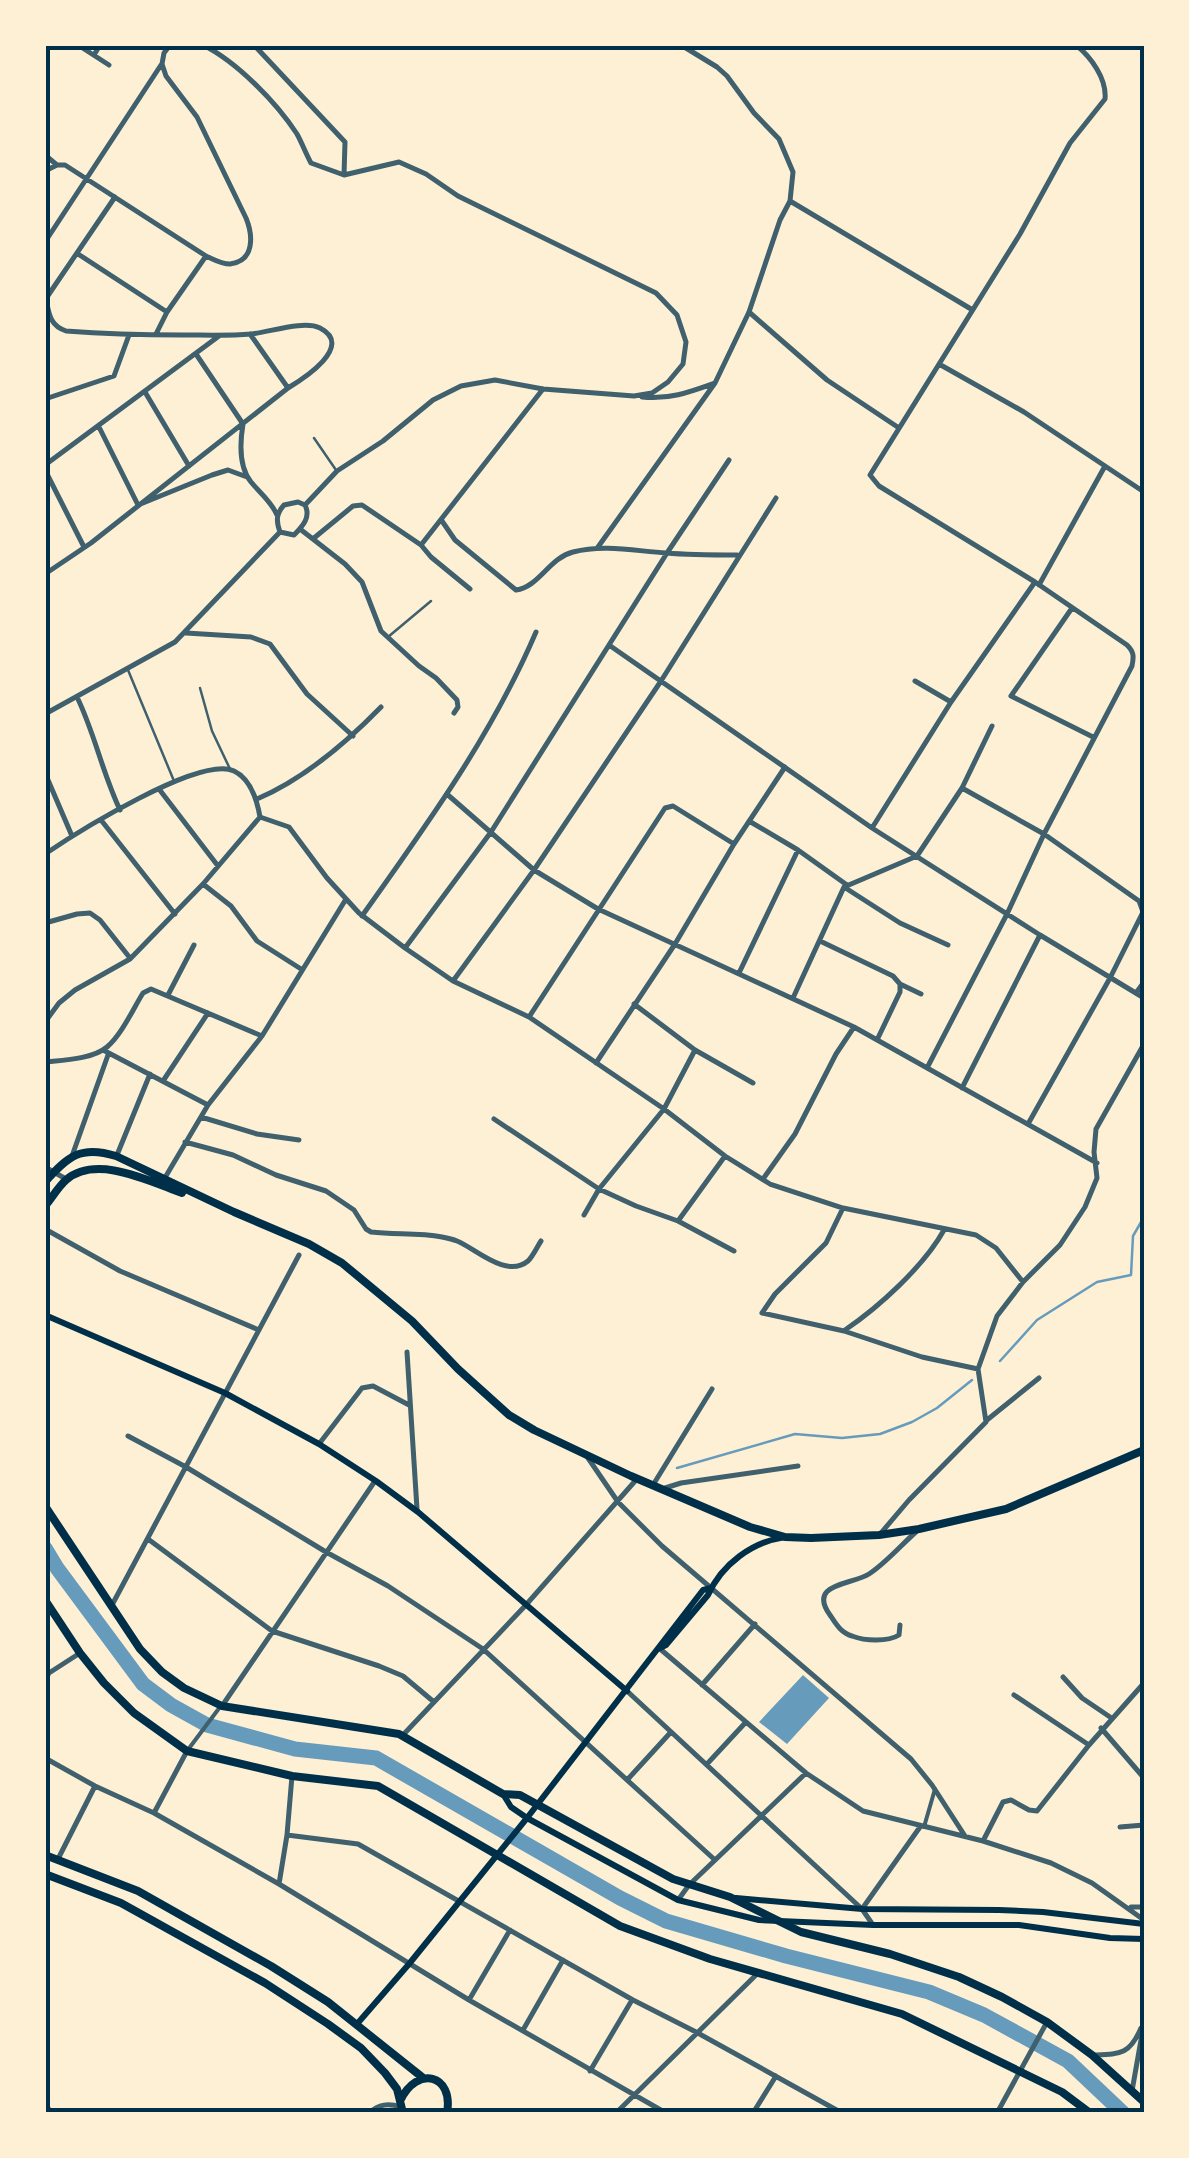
<svg xmlns="http://www.w3.org/2000/svg" width="1189" height="2158" font-family="Rubik,sans-serif">
<rect width="100%" height="100%" fill="#fdf0d5"/>
<path fill="#669bbc" d="M803,1675L829,1698L787,1744L759,1722Z"/>
<g fill="none" stroke-linecap="round" stroke-linejoin="round">
<path stroke="#669bbc" stroke-width="2.5" d="M1000,1361L1037,1320L1097,1282L1131,1275L1133,1236L1144,1217
M677,1468L795,1434L842,1438L880,1434L912,1422L937,1408L972,1380"/>
<path stroke="#669bbc" stroke-width="15" d="M45,1548L57,1568L143,1684L171,1705L207,1725L295,1749L376,1758L620,1898L666,1921L786,1956L929,1992L984,2015L1068,2061L1123,2113"/>
<path stroke="#3f606c" stroke-width="2.5" d="M314,438L336,470
M388,637L431,601
M128,670L174,781
M200,688L212,731L230,769"/>
<path stroke="#3f606c" stroke-width="4" d="M187,1751L220,1707
M924,1827L935,1789"/>
<path stroke="#3f606c" stroke-width="5" d="M78,45L109,65
M203,45C237,62 276,102 297,134C302,143 306,154 311,163L344,175L399,162L426,174L458,196L656,293L677,315L686,342L683,364L668,382L652,393L634,396L543,389L495,380L461,386L433,400L383,441L337,471L305,505
M254,45L345,142L344,175
M94,55L100,45
M45,155L57,165
M45,171L57,165H65L206,256C213,259 221,264 230,264C255,261 253,235 246,218L197,117L166,76L162,64L164,53L170,45
M790,201L971,309
M45,242L161,65
M78,254L167,312
M45,295C49,311 48,325 66,331C105,334 143,335 182,335C205,335 229,336 251,334C270,332 304,320 320,328C355,346 303,379 288,388L91,543L45,574
M47,297L115,197
M749,312L827,380L899,428
M156,334L167,312L206,256
M250,334L288,388
M196,354L243,424C240,442 239,467 251,482C260,493 271,501 277,515
M939,364L1024,412L1144,492
M145,392L189,466
M642,397C669,400 690,392 715,383L749,312L780,220L790,201L793,172L779,139L754,113L727,76L717,67L681,45
M45,399L114,376L129,335
M99,427L138,505L212,475L228,470L247,477
M45,465L219,336
M45,470L84,547
M442,521L455,540L516,590C539,587 549,558 573,552C604,544 635,551 666,553C690,555 713,555 737,555
M300,529L345,564L362,582L381,631L419,666L436,678L457,700L458,707L454,713
M280,532C276,521 276,514 284,505L298,502L305,505
M280,532L294,535C303,526 311,517 305,505
M314,538L353,506L362,505L421,545L431,557L470,589
M421,545L543,389
M598,547L715,383
M1039,585L1105,466
M1072,608L1011,696L1093,737
M186,633L251,637L270,644L307,694L353,736
M609,645L872,828L1040,935L1144,998
M915,681L951,702
M77,697C95,734 102,772 120,810
M45,714L175,642L280,532
M45,773L72,836
M962,788L1044,834L1139,901L1143,912L1110,978L1028,1124
M159,789L218,866
M448,795L534,870L598,909L854,1027L1097,1163
M257,799C304,779 345,744 381,707
M260,817L289,827L327,878L359,913L405,948L453,981L529,1017L664,1109L725,1156L770,1184L843,1208L976,1235L996,1248L1023,1282
M101,820L175,914
M749,821L798,850L847,885
M872,828L951,702L1035,582
M45,854C76,833 200,755 234,771C251,779 257,800 260,817
M203,884L231,906L257,941L301,969
M844,887L900,923L948,945
M362,916C426,826 492,735 536,632
M45,923L77,914L90,913L100,920L130,958
M820,941L893,976L900,984L921,994
M405,948L491,832L667,553L729,460
M739,973L798,850
M453,981L534,870L661,681L776,498
M1136,993L1144,982
M168,995L194,945
M793,998L844,887L917,856L962,788L992,726
M634,1004L695,1050L753,1083
M529,1017L665,808L673,806L734,844
M45,1022L59,1003L75,990L130,959L203,884L260,817
M877,1040L900,992V984
M103,1050L208,1105
M45,1062C64,1060 93,1059 107,1047C122,1034 133,1009 143,993L151,989L262,1036
M596,1063L675,944L734,844L785,767
M927,1068L1007,914L1044,834L1132,666C1134,656 1134,652 1127,645L1035,582L879,486L870,475L1020,234L1070,143L1105,99C1107,79 1091,57 1076,45
M163,1081L208,1013
M962,1088L1040,935
M201,1117L257,1134L299,1140
M494,1119L599,1189L636,1206L678,1221L734,1251
M185,1142L233,1155L276,1175L326,1191L354,1210L366,1229L371,1232C395,1235 418,1232 442,1237C447,1238 452,1239 457,1241C475,1248 506,1279 528,1261C533,1256 537,1247 541,1241
M117,1155L150,1074
M72,1156L108,1055
M45,1167L66,1179
M763,1179L795,1134L836,1054L854,1027
M163,1181L208,1105L262,1036L346,899
M843,1208L826,1243L775,1294L762,1313L844,1331L922,1357L978,1369
M584,1215L599,1189L664,1109L695,1050
M678,1221L725,1156
M45,1229L120,1271L259,1330
M845,1330C879,1307 924,1266 944,1230
M407,1352L417,1509
M987,1420L1039,1378
M128,1436L186,1467L326,1552L388,1586L483,1649L715,1860
M319,1444L362,1388L373,1386L409,1405
M588,1458L618,1502L662,1546L911,1759L932,1785L965,1836
M653,1485L712,1389
M665,1488L681,1483L798,1466
M881,1533L909,1500L986,1422L978,1369L997,1316L1023,1282L1060,1245L1085,1207L1097,1178L1094,1152L1096,1129L1144,1044
M148,1539L272,1631L379,1666L403,1676L434,1702
M112,1605L299,1255
M900,1625L899,1635C888,1642 865,1641 852,1636C841,1633 836,1624 830,1615C807,1583 852,1585 869,1574C886,1563 901,1545 917,1531
M659,1648L806,1773L863,1811L983,1841L1051,1863L1092,1883L1144,1920
M1063,1677L1082,1698L1110,1717
M45,1680L49,1673L80,1653
M702,1685L755,1624
M627,1691L862,1909L873,1925
M1014,1695L1089,1745L1144,1683
M222,1706L375,1481
M1101,1728L1144,1778
M402,1736L525,1606L636,1480
M45,1758L95,1786L154,1813L279,1884L469,2000L666,2113
M707,1764L746,1722
M628,1779L671,1732
M154,1813L187,1751
M1120,1827L1144,1825
M287,1835L358,1844L633,2000L696,2032L842,2113
M983,1841L1003,1802L1011,1800L1029,1810L1037,1811L1089,1745
M58,1859L95,1786
M279,1884L287,1835L292,1776
M678,1900L689,1885L806,1773
M1131,1907H1144
M862,1909L920,1827
M469,2000L510,1930
M523,2030L563,1960
M1095,2055C1121,2054 1130,2054 1141,2028
M590,2071L632,2000
M1132,2091L1144,2023
M45,2103L51,2113
M369,2113C379,2104 388,2103 401,2107
M616,2113L758,1973
M753,2113L776,2076
M997,2113L1047,2022"/>
<path stroke="#003049" stroke-width="6" d="M45,1315L225,1393L319,1444L376,1481L418,1512L627,1691
M660,1648L666,1645L708,1595C722,1564 752,1542 785,1537
M503,1794L511,1807L527,1818L678,1900L759,1920L873,1925H1019L1110,1938L1144,1939
M736,1898L862,1909L999,1910L1043,1912L1144,1924
M357,2024L409,1964L527,1818L703,1590L711,1588"/>
<path stroke="#003049" stroke-width="8" d="M45,1506L140,1649L162,1672L184,1688L222,1706L399,1734L503,1794L520,1795L673,1879L730,1897L801,1932L890,1954L959,1977L1002,1997L1047,2022L1092,2055L1144,2102
M45,1600L80,1653L104,1683L134,1713L187,1751L292,1776L378,1786L620,1926L710,1959L902,2014L1062,2092L1090,2113
M45,1855L138,1891L271,1966L328,2002L422,2077
M45,1874L121,1903L265,1983L328,2024L361,2048L385,2073L397,2089L403,2113
M400,2101C417,2065 454,2074 447,2113"/>
<path stroke="#003049" stroke-width="8" d="M45,1182C68,1156 81,1145 116,1156L234,1212L309,1244L342,1263L412,1321L458,1369L509,1415L534,1430L631,1476L750,1527L785,1537L811,1538L879,1535L919,1529L1006,1509L1144,1450
M45,1206C52,1198 58,1187 66,1180C96,1154 149,1181 182,1193"/>
</g>
<rect width="1189" height="2158" fill="none" stroke="#fdf0d5" stroke-width="95"/>
<rect x="48" y="48" width="1094" height="2062" fill="none" stroke="#003049" stroke-width="4"/>
</svg>
